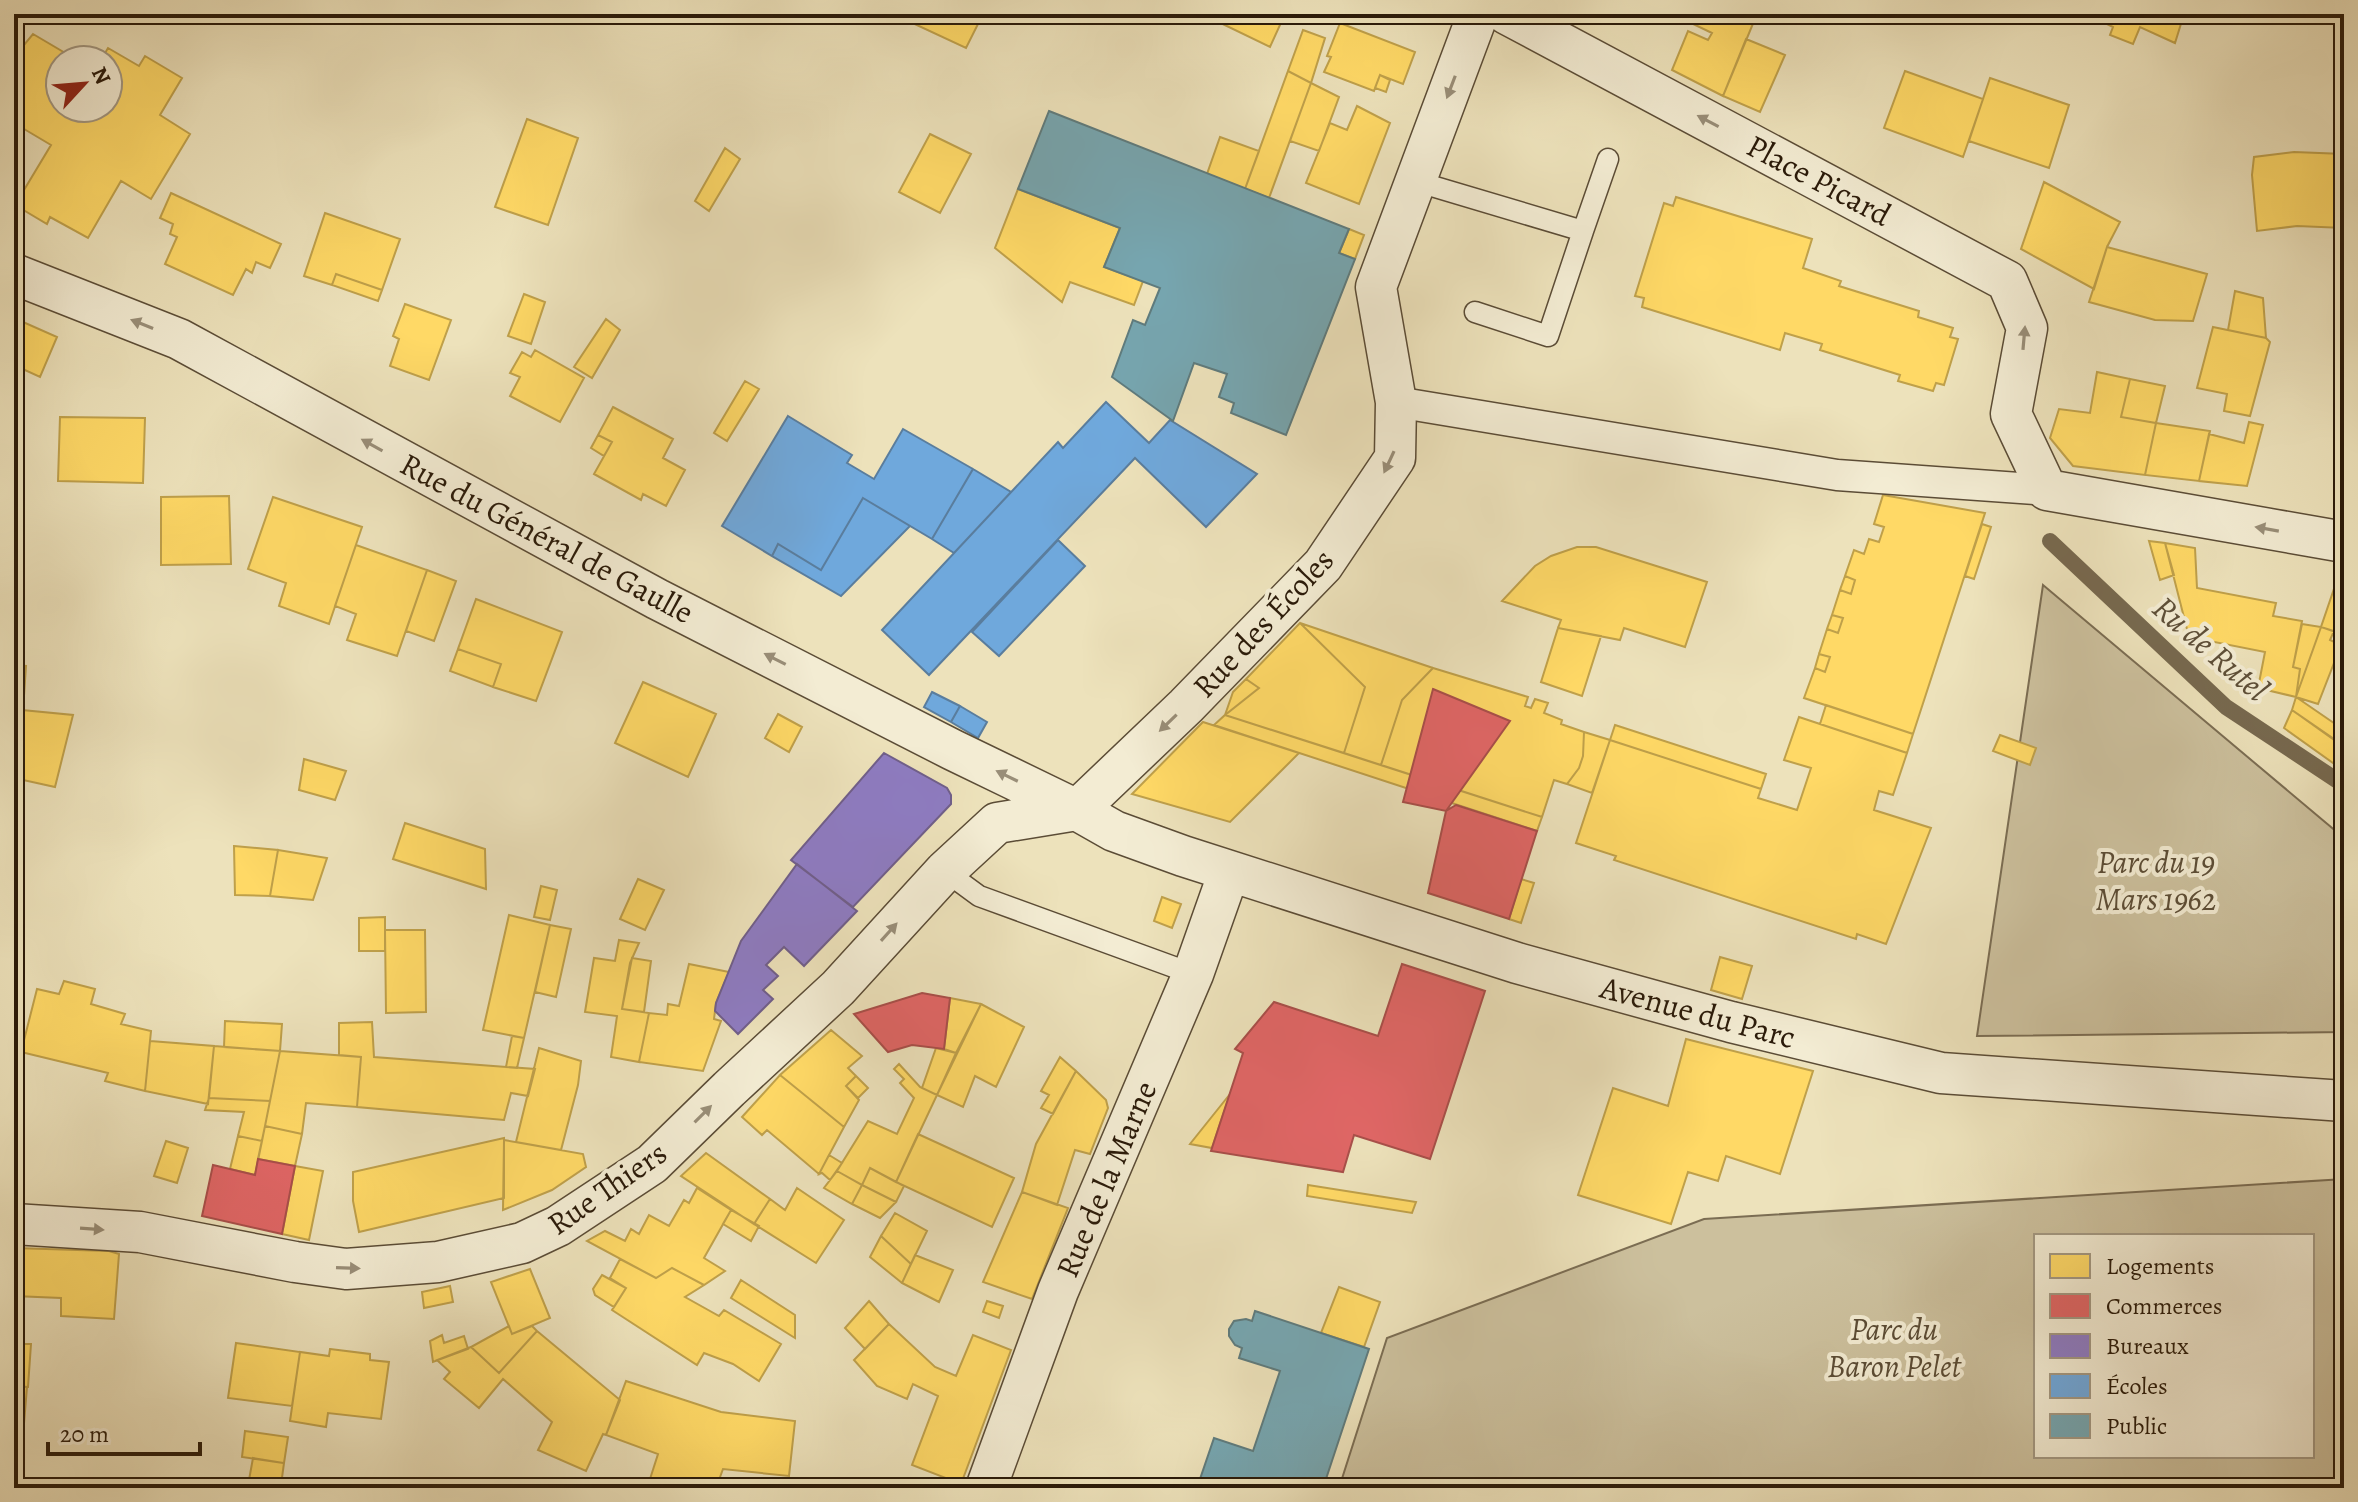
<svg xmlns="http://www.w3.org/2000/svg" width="2358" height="1502" font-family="Alegreya,serif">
<rect width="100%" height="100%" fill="#ede2bb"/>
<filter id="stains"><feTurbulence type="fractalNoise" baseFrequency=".0025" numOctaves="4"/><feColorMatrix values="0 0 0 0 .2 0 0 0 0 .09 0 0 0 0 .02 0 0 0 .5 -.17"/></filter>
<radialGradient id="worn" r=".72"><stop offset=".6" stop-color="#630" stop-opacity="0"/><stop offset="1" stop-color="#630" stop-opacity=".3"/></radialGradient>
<path fill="#ccc09d" stroke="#7b6d53" stroke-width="2" fill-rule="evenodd" d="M2043,585L2344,838V1032L1977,1036Z
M2344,1179V1488H1339L1387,1338L1704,1219ZM2036,1236H2312V1456H2036Z"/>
<path fill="#ffd966" stroke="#bfa04a" stroke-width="2" d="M909,14H983L966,48L906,20Z
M1202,14H1285L1270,47Z
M1695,14H1757L1723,96L1672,70L1688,31L1708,40L1712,33L1691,23Z
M2097,14H2184L2175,43L2140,27L2133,44L2110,35L2113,27L2095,18Z
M1340,23L1415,52L1403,84L1380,75L1374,91L1324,72L1331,57L1327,56Z
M1303,30L1325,38L1311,83L1288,71Z
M33,34L77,60H60V108H108V60H101L108,48L139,66L145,56L182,78L160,115L190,134L151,199L121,181L88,238L50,217L47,224L15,205L51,145L14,123V57Z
M1746,39L1785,55L1760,112L1723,96Z
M1288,71L1311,83L1269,198L1245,189Z
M1905,71L1983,99L1963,157L1884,128Z
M1380,75L1390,80L1386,92L1375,88Z
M1990,78L2069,105L2049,168L1969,141Z
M1311,83L1339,97L1319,151L1290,141Z
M1357,106L1390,123L1359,204L1306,183L1330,123L1347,130Z
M527,119L578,138L548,225L495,207Z
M930,134L971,154L940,213L899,192Z
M1220,137L1259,151L1245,189L1207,174Z
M725,148L740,159L709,211L695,201Z
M2294,152L2344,154V228L2297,226L2257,231L2252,175L2254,157Z
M2044,182L2120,222L2107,247L2094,289L2021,249Z
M1018,189L1120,228L1104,267L1143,281L1134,305L1070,282L1062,302L995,248Z
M171,193L281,244L270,268L256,262L252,273L246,269L233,295L165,264L177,237L170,234L173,224L160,218Z
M1676,197L1812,239L1803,268L1841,281L1839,286L1919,311L1918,317L1953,328L1950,337L1958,339L1944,385L1936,383L1933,391L1898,381L1900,375L1820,350L1822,344L1785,333L1780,350L1642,307L1644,298L1635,296L1664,203L1673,206Z
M325,213L400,239L382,290L336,274L332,285L304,276Z
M1349,229L1364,235L1355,259L1339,253Z
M2107,247L2207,274L2193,321L2155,320L2089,302Z
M336,274L382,290L378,301L332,285Z
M2235,291L2263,298L2266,338L2228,330Z
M524,294L545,302L531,344L508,336Z
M405,304L451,320L429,380L390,366L399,339L393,336Z
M14,318L57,337L40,377L14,365Z
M606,319L620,330L592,378L574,367Z
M2213,327L2266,338L2270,342L2250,416L2224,411L2227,394L2197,388Z
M535,350L584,378L560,422L510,396L520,377L510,373L522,352L531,357Z
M2097,372L2130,379L2121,417L2156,423L2145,475L2073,466L2050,438L2059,409L2090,413Z
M2130,379L2165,386L2156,423L2121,417Z
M745,381L759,389L727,441L714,433Z
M613,407L673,439L663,458L685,470L666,506L643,494L641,500L594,474L612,442L598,435Z
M60,417L145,418L143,483L58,481Z
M2249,422L2263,425L2247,486L2199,481L2209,434L2244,443Z
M2156,423L2210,431L2199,481L2145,475Z
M598,435L612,442L604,456L591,448Z
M1883,495L1985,513L1913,734L1804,698L1815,668L1825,672L1830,657L1819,654L1827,629L1838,633L1843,618L1832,615L1840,590L1851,594L1855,580L1845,576L1854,550L1864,554L1869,539L1879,542L1884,527L1874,524Z
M229,496L231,564L161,565V497Z
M273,497L362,527L329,624L279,606L286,583L248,569Z
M1982,524L1991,527L1974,579L1965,576Z
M2149,541L2165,543L2174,575L2160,580Z
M2165,543L2195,548L2197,588L2276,603L2273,616L2302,621L2293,667L2300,669L2296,697L2258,688L2265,652L2189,637Z
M356,545L427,570L397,656L347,640L356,614L335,606Z
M1577,547H1596L1707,582L1685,647L1624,628L1620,640L1558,628L1561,620L1502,601L1535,566L1551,556Z
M427,570L456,581L434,641L406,631Z
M1845,576L1855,580L1851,594L1840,590Z
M2338,577L2344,579V635L2321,627Z
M476,599L562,632L536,701L493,687L501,664L458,649Z
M1832,615L1843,618L1838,633L1827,629Z
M1300,623L1433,668L1402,700L1381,765L1344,753L1365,687Z
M1300,623L1365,687L1344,753L1225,715L1259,688L1246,679Z
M2302,624L2321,627L2296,697L2300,669L2293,667Z
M2321,627L2334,631L2330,640L2341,645L2318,704L2296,697Z
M1558,628L1601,636L1582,696L1541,682Z
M458,649L501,664L493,687L450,671Z
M1819,654L1830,657L1825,672L1815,668Z
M14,665L26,666L24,696H14Z
M1433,668L1528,697L1525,706L1531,708L1535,699L1548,703L1544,713L1562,720L1561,724L1584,732L1583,756L1579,768L1567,784L1554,780L1542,817L1381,765L1402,700Z
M1246,679L1259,688L1225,715L1233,692Z
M643,682L716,714L688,777L615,743Z
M2296,697L2344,730L2337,741L2292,710Z
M1826,705L1913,734L1907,753L1820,724Z
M22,710L73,715L55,787L14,778V740Z
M2292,710L2344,747V762L2340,768L2284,728Z
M778,714L802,727L789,752L765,738Z
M1225,715L1542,817L1537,831L1214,725Z
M1799,717L1907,753L1893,795L1879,791L1874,810L1931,828L1886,944L1857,934L1856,939L1614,860L1616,856L1576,843L1610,740L1761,789L1758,798L1797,810L1811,768L1784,760Z
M1203,722L1299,753L1230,822L1132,794Z
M1615,725L1766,774L1761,789L1610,740Z
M1584,732L1610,740L1592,793L1567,784L1579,768L1583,756Z
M2000,735L2036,748L2030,765L1993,751Z
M304,759L346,771L335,800L299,790Z
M405,823L485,849L486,889L393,859Z
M234,846L278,850L270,896L235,895Z
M278,850L327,858L313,900L270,896Z
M638,879L664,890L645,930L620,919Z
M1521,879L1534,883L1521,923L1509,919Z
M541,886L557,890L550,920L534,917Z
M1162,897L1181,904L1172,928L1154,921Z
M509,915L550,925L524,1038L483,1030Z
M385,917V951H359V918Z
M550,925L571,929L556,997L535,992Z
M385,930H425L426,1012L386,1013Z
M619,940L639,943L630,963L622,1009L649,1013L639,1062L611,1057L617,1016L585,1012L594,958L615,961Z
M1720,957L1752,966L1742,999L1711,990Z
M632,958L651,961L644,1012L622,1009Z
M689,964L729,972L716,1003L714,1019L721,1021L703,1071L639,1062L649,1013L667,1015L668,1004L679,1006Z
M64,981L95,989L91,1004L125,1014L121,1024L151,1031L145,1091L105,1081L108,1073L21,1052L37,989L59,994Z
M950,998L981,1004L956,1053L944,1049Z
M981,1004L1024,1027L996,1087L975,1076L963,1107L937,1095Z
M225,1021L282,1024L280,1051L224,1047Z
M372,1022L374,1057L535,1069L528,1096L511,1093L504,1120L357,1107L361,1057L339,1055V1023Z
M831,1030L862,1056L848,1068L856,1076L846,1086L859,1100L844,1127L780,1075Z
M512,1036L524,1038L517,1068L506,1067Z
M1686,1039L1813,1071L1780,1174L1726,1156L1718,1181L1688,1172L1671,1224L1578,1195L1613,1088L1668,1106Z
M150,1041L214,1046L208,1104L145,1091Z
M214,1046L280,1051L270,1101L209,1098Z
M539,1048L581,1061L578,1085L561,1150L516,1142Z
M936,1048L956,1053L937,1095L922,1088Z
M280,1051L361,1057L357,1107L306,1103L302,1134L265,1126Z
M1060,1057L1076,1071L1053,1114L1041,1108L1049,1095L1041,1091Z
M899,1064L920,1087L937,1095L896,1182L870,1168L862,1185L837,1171L868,1121L897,1134L914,1098L900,1083L904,1079L894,1069Z
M1076,1071L1106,1100L1108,1108L1090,1154L1075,1150L1057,1205L1022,1192L1036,1144Z
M780,1075L844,1127L819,1174L767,1130L762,1135L742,1117Z
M856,1076L868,1088L858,1098L846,1086Z
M1230,1094L1212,1148L1190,1144Z
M209,1098L270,1101L262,1141L238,1136L244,1112L205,1110Z
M265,1126L302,1134L295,1166L258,1159Z
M918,1134L1014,1178L992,1227L896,1182Z
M238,1136L262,1141L255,1175L230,1169Z
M504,1138V1198L359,1232L353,1201V1172Z
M504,1140L583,1154L586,1167L552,1190L503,1210Z
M166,1141L188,1148L177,1183L154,1176Z
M706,1153L770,1199L754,1224L681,1176Z
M829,1155L842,1163L830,1180L822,1173L819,1174Z
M295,1166L323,1171L309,1240L282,1234Z
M870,1168L904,1186L896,1202L862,1185Z
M837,1171L862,1185L852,1204L824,1188Z
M862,1185L896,1202L880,1218L852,1204Z
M1308,1185L1416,1202L1412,1213L1307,1196Z
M697,1188L731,1210L704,1258L725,1271L704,1285L672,1268L656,1278L587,1241L605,1231L625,1241L631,1229L639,1234L649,1215L669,1226L684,1200L689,1203Z
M797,1188L844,1220L816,1263L754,1224L770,1199L785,1210Z
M1022,1192L1068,1208L1032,1299L983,1282Z
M731,1210L759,1226L751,1241L723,1224Z
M895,1213L927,1231L911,1264L881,1236Z
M881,1236L911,1264L902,1283L870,1257Z
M14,1248L109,1251L119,1254L114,1319L61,1316V1298L14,1296Z
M915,1255L953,1270L939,1302L902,1283Z
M620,1259L656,1278L672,1268L704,1285L685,1297L719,1316L724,1310L781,1344L759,1381L733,1364L704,1353L697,1365L612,1310L626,1288L610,1278Z
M530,1269L550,1318L512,1334L491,1282Z
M602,1275L626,1288L614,1307L595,1295L593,1289Z
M741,1280L795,1315V1338L731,1298Z
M450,1286L453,1302L424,1308L422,1292Z
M1339,1287L1380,1302L1364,1347L1321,1333Z
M869,1301L889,1324L865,1349L845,1328Z
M987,1301L1003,1306L999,1318L983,1312Z
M889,1324L935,1367L956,1376L973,1335L1011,1350L961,1484L912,1465L938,1396L913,1384L907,1399L877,1386L854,1360Z
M509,1326L512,1334L532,1326L537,1331L499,1373L471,1347Z
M537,1331L620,1400L606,1435L603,1434L586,1471L538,1450L552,1422L503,1379L479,1408L444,1379L450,1372L437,1360L471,1347L499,1373Z
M442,1335L444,1343L464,1336L468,1349L433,1362L430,1341Z
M236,1343L300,1352L292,1406L228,1398Z
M14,1344H31L28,1387L14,1386Z
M330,1349L370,1354V1360L389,1362L381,1419L328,1413L326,1427L290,1421L300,1352L329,1356Z
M626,1381L721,1412L795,1421L789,1476L723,1469L716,1488H676L650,1479L658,1454L606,1435Z
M14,1386L27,1387L22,1448H14Z
M245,1431L288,1437L284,1463L242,1457Z
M253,1458L284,1463L281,1485L249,1480Z"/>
<path fill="#e06666" stroke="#a94f4a" stroke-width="2" d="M1433,689L1510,721L1446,811L1403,802Z
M1456,805L1537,831L1509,919L1428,893L1446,811Z
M1402,964L1485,991L1430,1159L1354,1135L1343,1172L1211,1151L1243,1053L1235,1049L1274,1002L1378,1036Z
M922,993L950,998L944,1049L912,1045L888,1052L854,1014Z
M258,1159L295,1166L282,1234L202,1216L213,1165L255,1175Z"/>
<path fill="#8e7cc3" stroke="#705f8b" stroke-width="2" d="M884,753L947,788L951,795V804L853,907L791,860Z
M797,864L857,911L804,966L784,947L766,965L778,976L763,990L773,999L738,1034L715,1011L716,1003L741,941Z"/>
<path fill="#6fa8dc" stroke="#5a7d9d" stroke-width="2" d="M1106,402L1149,443L1170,420L1257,474L1206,527L1135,458L929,675L882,630L1058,442L1063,448Z
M788,416L852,455L847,463L874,479L903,429L973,469L932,539L863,498L821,570L778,544L772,556L722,526Z
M973,469L1011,492L954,553L932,539Z
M863,498L910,526L841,596L772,556L778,544L821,570Z
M1058,540L1085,566L999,656L972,632Z
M932,692L960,706L951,722L924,707Z
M960,706L987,722L978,738L951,722Z"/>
<path fill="#76a5af" stroke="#5f7b7d" stroke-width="2" d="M1049,111L1349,229L1339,253L1355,259L1286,435L1231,413L1234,403L1219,397L1227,374L1194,363L1173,421L1112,377L1133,320L1145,325L1160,288L1104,267L1120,228L1018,189Z
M1255,1311L1369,1349L1323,1488H1206L1198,1485L1214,1438L1253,1451L1280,1371L1239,1358L1242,1348L1235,1345L1229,1336V1329L1234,1321L1246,1319L1252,1321Z"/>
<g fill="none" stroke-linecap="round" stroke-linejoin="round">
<path stroke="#77694f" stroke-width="16" d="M2050,541L2226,707L2344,785"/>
<defs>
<path id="service" d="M1415,181L1583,231L1548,336L1475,312
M1583,231L1608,159
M945,871L979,896L1193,974"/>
<path id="pedestrian" d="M1396,402L1837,475L2047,490"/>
<path id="minor" d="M1507,14L2007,281L2027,328L2011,414L2047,490L2344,542
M14,274L179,339L657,599L953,750L1077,810L1114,831L1183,856L1517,963L1731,1022L1941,1073L2344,1101
M1077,810L1186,706L1323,565L1395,458L1396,402L1376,287L1478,14
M14,1224L140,1232L295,1262L346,1269L438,1262L522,1243L558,1226L652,1164L729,1089L838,988L945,871L997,823L1077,810
M986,1488L1058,1291L1193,974L1229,872"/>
</defs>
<use href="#service" stroke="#5b4c36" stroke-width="23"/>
<use href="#pedestrian" stroke="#5b4c36" stroke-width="33"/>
<use href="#minor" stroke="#5b4c36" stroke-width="43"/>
<use href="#service" stroke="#f3ecd3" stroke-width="20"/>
<use href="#pedestrian" stroke="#f3ecd3" stroke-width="30"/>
<use href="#minor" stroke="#f3ecd3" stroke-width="40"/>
</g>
<defs><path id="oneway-solid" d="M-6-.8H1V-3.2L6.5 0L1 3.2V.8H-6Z" transform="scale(2)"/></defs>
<g fill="#998e78">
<use href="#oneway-solid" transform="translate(1451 87) rotate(111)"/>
<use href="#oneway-solid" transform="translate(1708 121) rotate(-152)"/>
<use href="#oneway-solid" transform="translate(142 324) rotate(-158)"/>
<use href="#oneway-solid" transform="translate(2024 338) rotate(-85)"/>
<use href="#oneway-solid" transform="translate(372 445) rotate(-151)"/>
<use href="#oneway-solid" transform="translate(1389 462) rotate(115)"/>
<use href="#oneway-solid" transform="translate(2267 529) rotate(-170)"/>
<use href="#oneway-solid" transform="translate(775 659) rotate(-153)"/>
<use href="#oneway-solid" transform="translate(1168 723) rotate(136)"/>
<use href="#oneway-solid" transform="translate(1007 776) rotate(-154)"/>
<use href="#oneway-solid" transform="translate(889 932) rotate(-48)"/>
<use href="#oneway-solid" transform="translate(703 1114) rotate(-45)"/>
<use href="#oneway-solid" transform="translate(92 1229) rotate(4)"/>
<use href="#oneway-solid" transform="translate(348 1268) rotate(2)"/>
</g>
<g text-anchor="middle" stroke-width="8" stroke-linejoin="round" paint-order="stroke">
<g font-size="32" fill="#2a1a09" stroke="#f3ecd3">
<text transform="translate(1819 180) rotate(28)" y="11">Place Picard</text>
<text transform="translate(547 538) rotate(28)" y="11">Rue du Général de Gaulle</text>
<text transform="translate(1263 623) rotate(-47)" y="11">Rue des Écoles</text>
<text transform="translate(1698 1012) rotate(15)" y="11">Avenue du Parc</text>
<text transform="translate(1106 1179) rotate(-67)" y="11">Rue de la Marne</text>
<text transform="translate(607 1188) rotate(-35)" y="11">Rue Thiers</text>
</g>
<g font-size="32" font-style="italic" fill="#5b4c35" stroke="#f3ecd3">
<text x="2156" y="873">Parc du 19<tspan x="2156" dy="37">Mars 1962</tspan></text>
<text x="1894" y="1340">Parc du<tspan x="1894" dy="37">Baron Pelet</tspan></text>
</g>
<g font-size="34" font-style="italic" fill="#5e4f38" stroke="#f3ecd3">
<text transform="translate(2211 648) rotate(41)" y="12">Ru de Rutel</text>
</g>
</g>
<rect width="2358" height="1502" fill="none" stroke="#ede2bb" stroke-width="48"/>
<rect x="16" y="16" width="2326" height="1470" fill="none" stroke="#2a1a09" stroke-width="4"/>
<rect x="24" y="24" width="2310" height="1454" fill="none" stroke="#2a1a09" stroke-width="2"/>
<rect x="2034" y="1234" width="280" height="224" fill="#f3ecd3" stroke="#a39882" stroke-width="2"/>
<rect x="2050" y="1254" width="40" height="24" fill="#ffd966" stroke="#a39882" stroke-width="2"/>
<text x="2106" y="1274" font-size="24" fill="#2a1a09">Logements</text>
<rect x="2050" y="1294" width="40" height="24" fill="#e06666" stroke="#a39882" stroke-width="2"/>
<text x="2106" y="1314" font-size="24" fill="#2a1a09">Commerces</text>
<rect x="2050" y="1334" width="40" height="24" fill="#8e7cc3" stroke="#a39882" stroke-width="2"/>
<text x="2106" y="1354" font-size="24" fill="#2a1a09">Bureaux</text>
<rect x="2050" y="1374" width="40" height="24" fill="#6fa8dc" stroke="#a39882" stroke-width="2"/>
<text x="2106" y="1394" font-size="24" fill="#2a1a09">Écoles</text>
<rect x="2050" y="1414" width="40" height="24" fill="#76a5af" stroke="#a39882" stroke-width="2"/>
<text x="2106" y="1434" font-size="24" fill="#2a1a09">Public</text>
<g transform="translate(84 84) rotate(64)"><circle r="38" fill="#f3ecd3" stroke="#a39882" stroke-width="2"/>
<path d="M0-6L14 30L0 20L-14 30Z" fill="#8f2418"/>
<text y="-12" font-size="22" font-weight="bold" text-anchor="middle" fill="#2a1a09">N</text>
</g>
<path d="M48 1442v12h152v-12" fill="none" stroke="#2a1a09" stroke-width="4"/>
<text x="60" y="1442" font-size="24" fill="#2a1a09" stroke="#f3ecd3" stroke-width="6" paint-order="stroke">20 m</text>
<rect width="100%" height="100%" filter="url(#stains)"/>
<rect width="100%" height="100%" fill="url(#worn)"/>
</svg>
